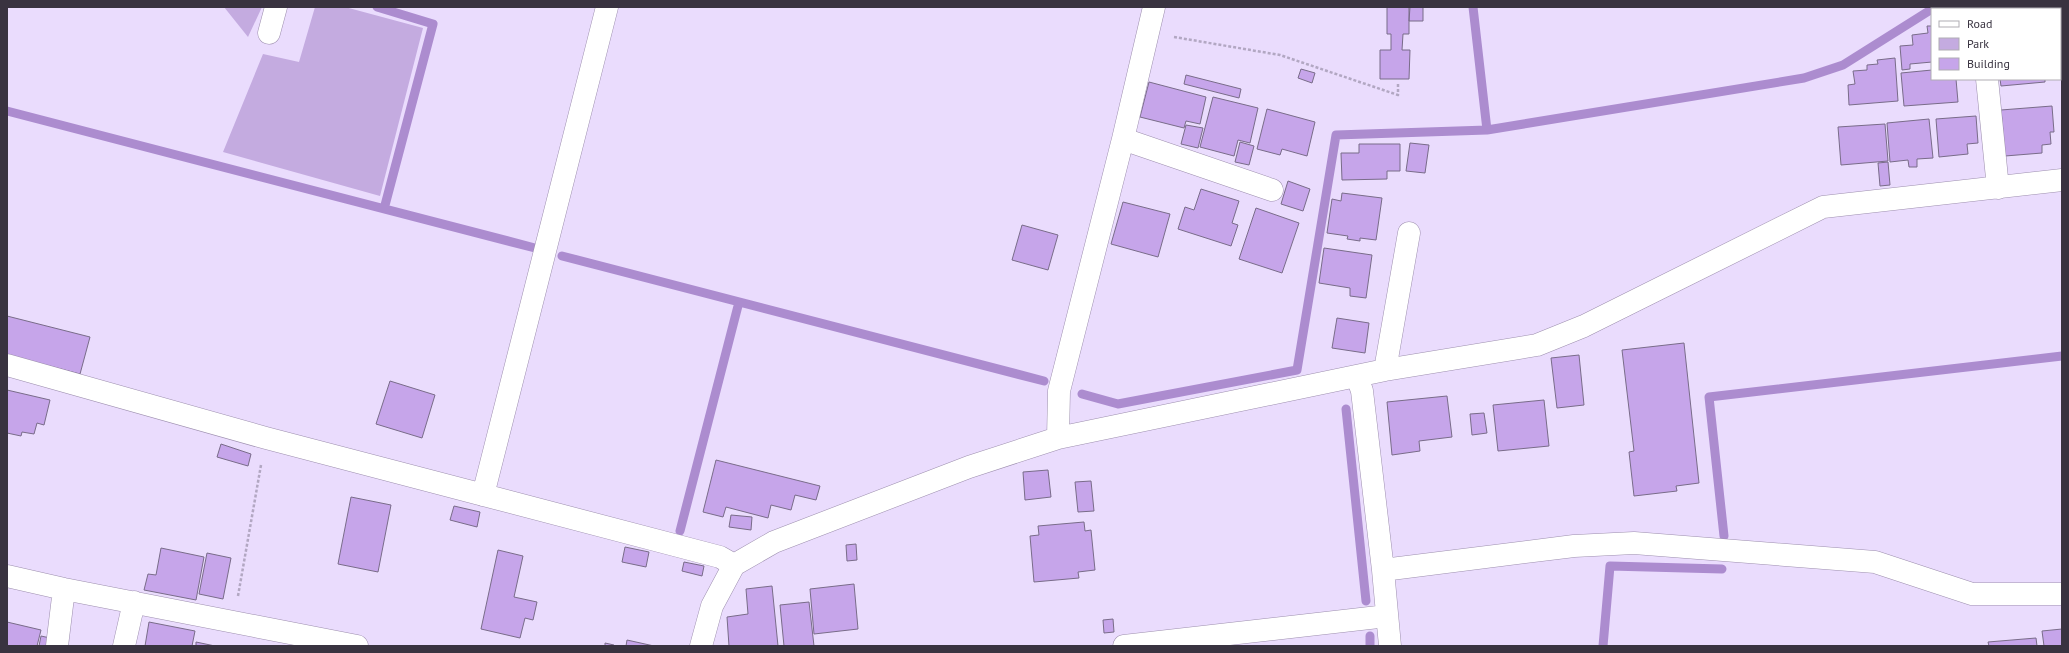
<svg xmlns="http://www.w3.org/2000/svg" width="2069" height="653" font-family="'PT Sans',sans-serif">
<rect width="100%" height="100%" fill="#eadcfd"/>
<path fill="#c4abe0" d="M224,7H262L248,37Z
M315,7H345L423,28L380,196L223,152L263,54L299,62Z"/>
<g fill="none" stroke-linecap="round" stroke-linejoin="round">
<path stroke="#ac8ccf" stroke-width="9" d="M377,7L433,24L384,209
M1473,7L1487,130
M7,111L535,248
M562,256L1044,381
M1082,394L1118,404L1297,370L1336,135L1487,130L1804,78L1843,65L1932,9
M1346,409L1366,601
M680,531L739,302
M1724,536L1709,397L2062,356
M1370,636V646
M1603,646L1610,566L1722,569"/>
</g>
<path fill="#c6a5ea" stroke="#796c89" d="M1387,7H1409V34H1403L1402,50H1410L1409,79H1380V50H1391V34H1387Z
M1410,7H1423V21H1409Z
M2000,7H2038V9H2000Z
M2045,7H2062V17H2060V9H2045Z
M1927,26H1932V62L1910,64V69L1902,70L1900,46L1913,45L1912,35L1928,33Z
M1895,58L1898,101L1849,105L1848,85L1855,84L1853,71L1867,70V65L1878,64L1877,60Z
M1301,69L1315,73L1312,83L1298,78Z
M1932,70V79H1956L1958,102L1904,106L1901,73Z
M1186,75L1241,89L1239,98L1184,84Z
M2000,79H2045V82L2001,86Z
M1149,82L1206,97L1200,124L1186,121L1184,128L1140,117Z
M1213,97L1258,108L1250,143L1238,140L1234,156L1200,147Z
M2052,106L2054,132H2050L2051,144L2042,145V153L2005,156L2001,110Z
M1267,109L1315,122L1307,156L1282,149L1280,155L1257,149Z
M1976,116L1978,143L1967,144L1968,154L1939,157L1936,119Z
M1929,119L1933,158L1917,159V167H1909L1908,160L1890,162L1887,123Z
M1885,124L1888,161L1841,165L1838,127Z
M1186,125L1203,128L1198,148L1181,144Z
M1240,142L1254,146L1249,165L1235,162Z
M1410,143L1429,145L1425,173L1406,171Z
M1359,144H1400V171H1387V179L1342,180L1341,153H1359Z
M1888,162L1890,185L1880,186L1878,163Z
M1288,181L1310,189L1303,211L1281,204Z
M1201,189L1239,201L1232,223L1238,225L1231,246L1178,229L1185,207L1194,210Z
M1342,193L1382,198L1376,240L1360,238V241L1347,239L1348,236L1327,233L1332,199L1341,201Z
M1123,202L1170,214L1158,257L1111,244Z
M1256,208L1299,223L1282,273L1239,259Z
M1022,225L1058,235L1048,270L1012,260Z
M1324,248L1372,255L1366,298L1350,296V288L1319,283Z
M7,316L90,337L80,374L7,355Z
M1337,318L1369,323L1365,353L1332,348Z
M1684,343L1699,483L1676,486L1677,491L1634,496L1629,452L1634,451L1622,350Z
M1579,355L1584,405L1557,408L1551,358Z
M390,381L435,395L422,438L376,424Z
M7,390L50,400L44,425L37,423L34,434L22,432L21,436L7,433Z
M1447,396L1452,437L1419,441L1420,451L1392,455L1387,402Z
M1544,400L1549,446L1498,451L1493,405Z
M1484,413L1487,433L1472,435L1470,414Z
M221,444L251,454L248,466L217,457Z
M716,460L820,486L816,500L795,495L791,510L771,505L768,518L726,507L723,517L703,512Z
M1048,470L1051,497L1025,500L1023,472Z
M1091,481L1094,511L1078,512L1075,482Z
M351,497L391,505L378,572L338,564Z
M454,506L480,512L477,527L450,520Z
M731,515L752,517L751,530L729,527Z
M1084,522L1085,531L1091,530L1095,570L1078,572L1079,578L1034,582L1030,536L1039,535L1038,526Z
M856,544L857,560L847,561L846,545Z
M625,547L649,552L646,567L622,562Z
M161,548L204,557L196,600L144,590L148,574L156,575Z
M498,550L523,556L514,597L537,602L533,620L525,618L520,638L481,629Z
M207,553L231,558L223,599L199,594Z
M684,562L704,566L702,576L682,571Z
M854,584L858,629L814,634L810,589Z
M772,586L778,646H729L727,617L748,614L746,589Z
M809,602L814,646H784L780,605Z
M1113,619L1114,632L1104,633L1103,620Z
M7,622L41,630L37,646H7Z
M149,622L195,631L192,646H145Z
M2062,629V646H2044L2042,631Z
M41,636L50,638L48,646H39Z
M2036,638L2037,646H1989L1988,642Z
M627,640L654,646H626Z
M196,642L215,646H196Z
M605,643L614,645V646H605Z"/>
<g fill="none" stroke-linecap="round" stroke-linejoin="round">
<defs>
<path id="minor" d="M1979,7V9
M269,33L276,7
M1987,79L1998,188
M1123,139L1272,190
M7,365L266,438L720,557L734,565
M1385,370L1409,233
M1357,376L1362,391L1383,570L1390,646
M1058,438L1059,391L1123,139L1154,7
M483,495L607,7
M1383,570L1574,546L1634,543L1875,562L1972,594H2062
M7,576L64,589L357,646
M57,646L64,589
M124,646L134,602
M701,646L712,606L734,565L774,542L969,467L1058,438L1385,370L1537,345L1584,326L1823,207L2062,180
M1124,646L1387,616"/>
</defs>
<use href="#minor" stroke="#9d8fae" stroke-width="23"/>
<path stroke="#b2a7c2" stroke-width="2.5" stroke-dasharray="3 2" stroke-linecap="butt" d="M1174,37L1280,55L1398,95V83
M238,596L261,465"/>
<use href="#minor" stroke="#fff" stroke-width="22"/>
</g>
<rect width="2069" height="653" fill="none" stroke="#393340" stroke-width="16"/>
<rect x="1931" y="8" width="130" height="72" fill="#ffffff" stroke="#b0adb3"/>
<rect x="1939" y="21" width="20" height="6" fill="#ffffff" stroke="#b0adb3"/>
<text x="1967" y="28" font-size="12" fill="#393340">Road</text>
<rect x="1939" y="38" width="20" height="12" fill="#c4abe0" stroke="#b0adb3"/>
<text x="1967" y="48" font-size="12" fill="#393340">Park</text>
<rect x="1939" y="58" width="20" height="12" fill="#c6a5ea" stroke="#b0adb3"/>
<text x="1967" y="68" font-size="12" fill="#393340">Building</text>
</svg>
